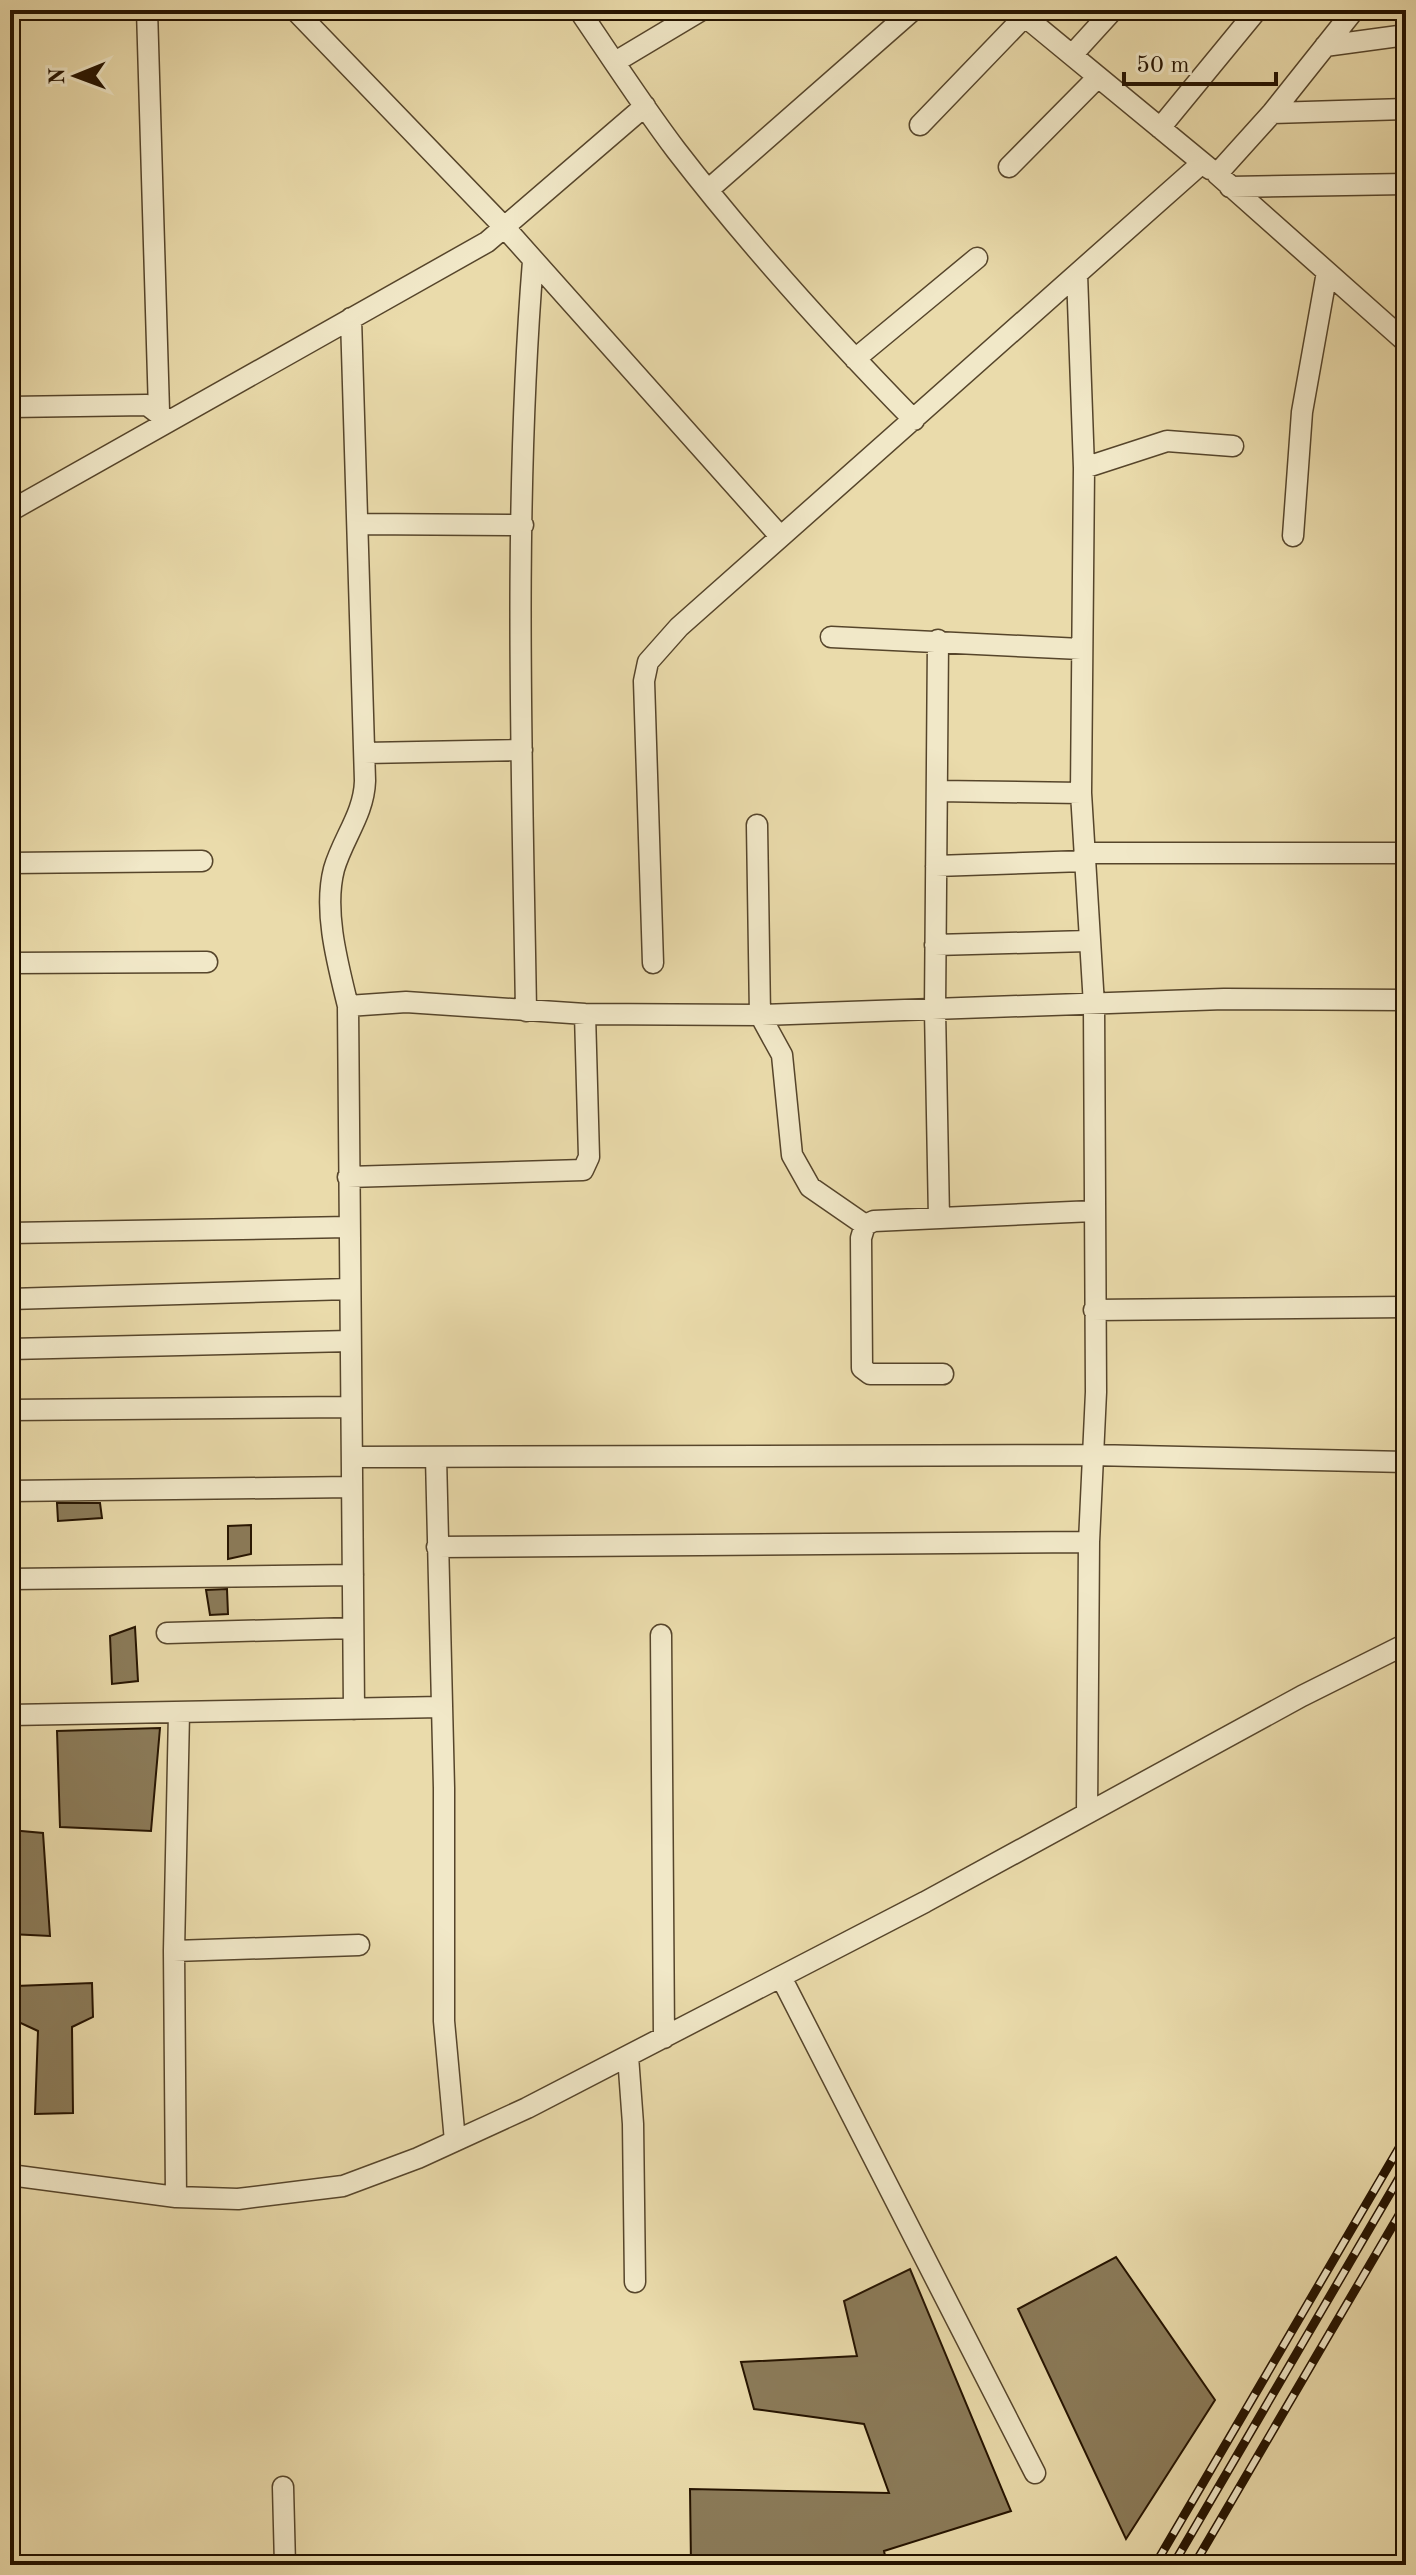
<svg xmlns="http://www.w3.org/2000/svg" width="1416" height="2575" font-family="'Old Standard TT',serif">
<rect width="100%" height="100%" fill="#eadbab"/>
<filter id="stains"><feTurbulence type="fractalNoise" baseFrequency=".0025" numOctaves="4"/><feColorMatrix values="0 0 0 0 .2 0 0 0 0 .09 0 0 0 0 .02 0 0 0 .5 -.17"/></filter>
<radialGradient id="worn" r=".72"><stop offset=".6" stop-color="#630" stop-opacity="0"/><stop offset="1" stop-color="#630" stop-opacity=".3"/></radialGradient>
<path fill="#8b7b59" stroke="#251300" stroke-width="2" d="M57,1503H100L102,1518L58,1521Z
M251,1525V1554L228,1559V1526Z
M227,1589L228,1614L210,1615L206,1590Z
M135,1627L138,1681L112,1684L110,1636Z
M160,1728L151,1831L60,1827L57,1731Z
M10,1830L43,1833L50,1936L10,1934Z
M92,1983L93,2017L72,2027L73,2113L35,2114L38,2031L14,2020L16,1986Z
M1116,2257L1215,2400L1126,2539L1018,2309Z
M910,2269L1011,2511L884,2551L887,2565H691L690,2489L889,2493L864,2424L754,2409L741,2362L857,2356L844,2301Z"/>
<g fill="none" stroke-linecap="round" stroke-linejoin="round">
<defs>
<path id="minor" d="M147,10L159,411
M295,10L506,229L779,535
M579,10C611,57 642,105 676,150C750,246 830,334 914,420
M1017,10L1210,169
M1354,10L1272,113L1217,174L1406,342
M1325,46L1406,35
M1072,55L1113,10
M615,62L702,10
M1272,113L1406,109
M920,125L1025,16
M1160,128L1257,10
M1009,167L1098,77
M1230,187L1406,184
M708,190L913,10
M1077,274L1084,468L1081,793L1094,1005L1096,1392L1089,1542L1087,1813
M351,318L365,781C364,814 343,838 334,869C323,911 338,965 348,1006L354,1709
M855,359L977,258
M10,407L147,405L167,420
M1084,468L1167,441L1233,446
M10,511L487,242L645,106
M358,524L523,525
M1293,536L1302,412L1327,272
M831,637L1081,649
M938,640L935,1010L939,1218
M365,753L522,750
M937,791L1081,793
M757,825L760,1015L782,1055L792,1155L810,1187L865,1225
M1084,853H1406
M10,863L202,861
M936,866L1084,861
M935,945L1088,941
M10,963L207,962
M653,963L644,681L648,662L679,627L1202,163
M348,1006L406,1002L585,1014L760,1015L1224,999L1406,1000
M526,1011C522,761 513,510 533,261
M348,1177L583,1170L589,1157L585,1014
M10,1233L348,1227
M10,1299L349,1289
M1094,1310L1406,1307
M10,1349L350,1341
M943,1374H870L862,1368L861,1238L865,1225L874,1221L1093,1211
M10,1410L351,1407
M352,1457L1092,1455L1406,1462
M436,1457L444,1788V2021L455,2141
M10,1491L352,1487
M437,1547L1089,1542
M10,1579L353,1575
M167,1633L353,1628
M661,1635L664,2038
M10,1715L441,1707
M174,1951L359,1945
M781,1977L1035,2473
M628,2056L633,2124L635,2282
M10,2175L176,2197L238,2199L343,2186L418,2158L527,2108L925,1902L1302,1696L1406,1644
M176,2197L174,1951L179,1713
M283,2487L285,2565"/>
</defs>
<use href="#minor" stroke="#56452b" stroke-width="23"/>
<use href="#minor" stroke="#f1e8c8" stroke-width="20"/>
<defs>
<path id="rail" d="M1155,2565L1406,2136
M1173,2565L1406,2166
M1194,2565L1406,2203"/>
</defs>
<use href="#rail" stroke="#251300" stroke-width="9"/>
<use href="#rail" stroke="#f1e8c8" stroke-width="6" stroke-dasharray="18" stroke-linecap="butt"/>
</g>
<rect width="1416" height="2575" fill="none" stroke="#eadbab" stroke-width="40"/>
<rect x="12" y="12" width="1392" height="2551" fill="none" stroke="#251300" stroke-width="4"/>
<rect x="20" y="20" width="1376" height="2535" fill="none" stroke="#251300" stroke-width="2"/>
<g transform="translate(76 76) rotate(269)" stroke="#f1e8c8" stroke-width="6" paint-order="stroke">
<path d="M0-6L14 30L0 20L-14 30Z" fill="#251300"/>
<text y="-12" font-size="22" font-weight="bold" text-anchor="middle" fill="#251300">N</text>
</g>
<path d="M1124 72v12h152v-12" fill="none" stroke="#251300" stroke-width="4"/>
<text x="1136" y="72" font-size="24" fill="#251300" stroke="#f1e8c8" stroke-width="6" paint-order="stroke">50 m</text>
<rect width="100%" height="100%" filter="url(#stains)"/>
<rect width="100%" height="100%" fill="url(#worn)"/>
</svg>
